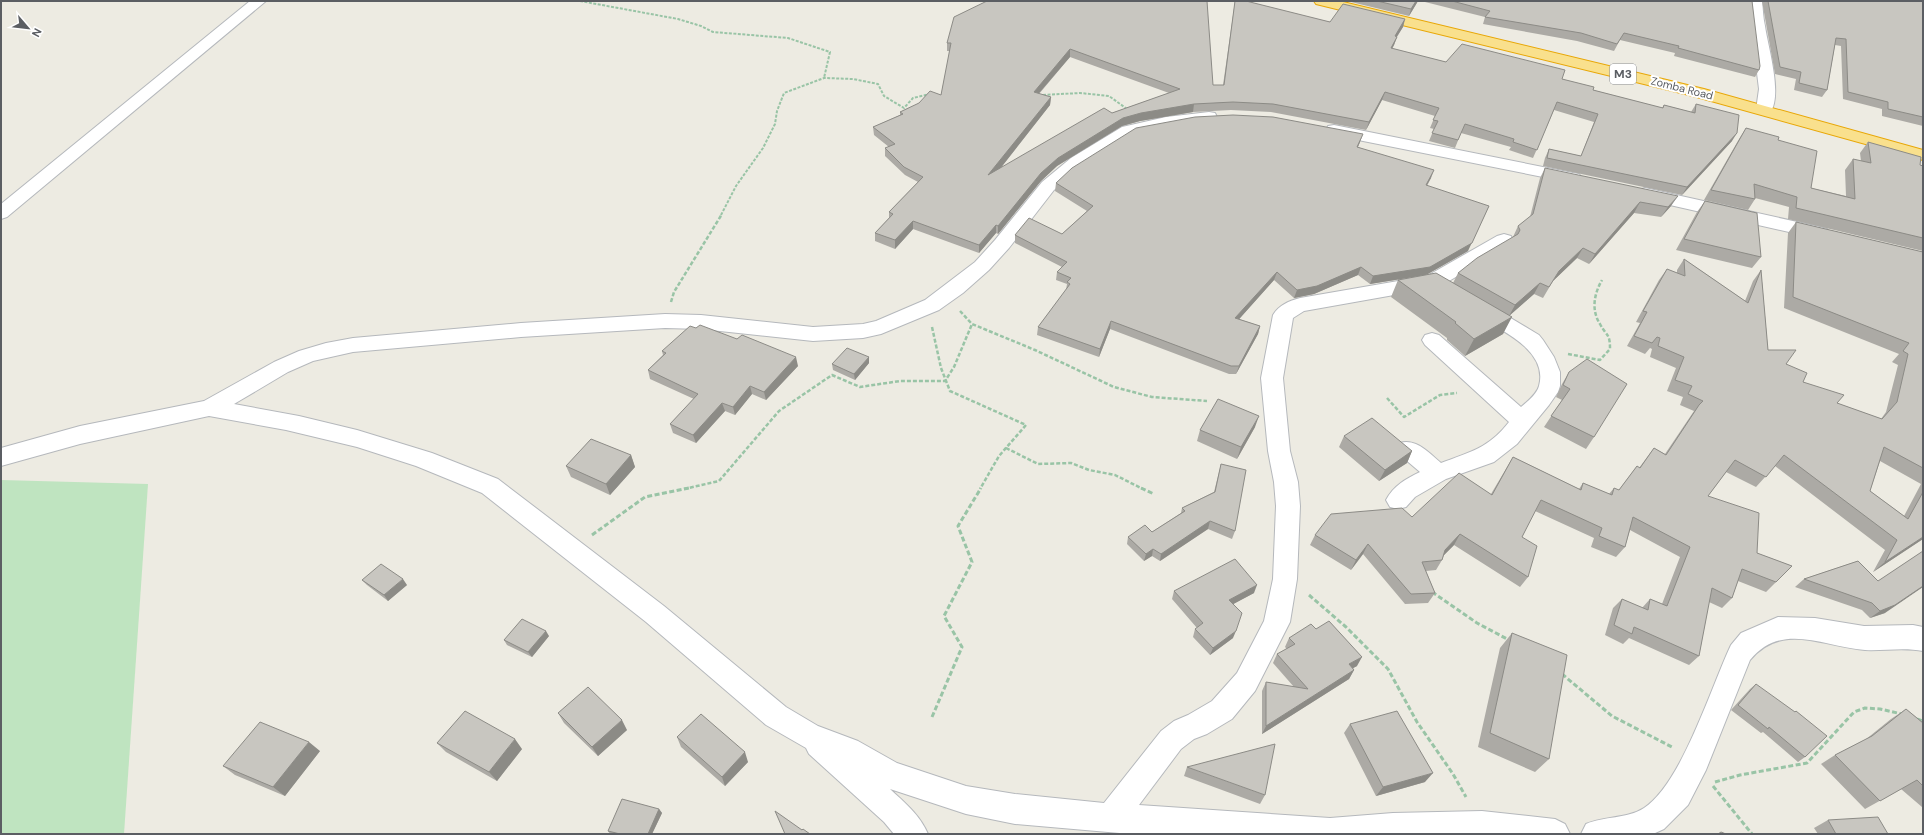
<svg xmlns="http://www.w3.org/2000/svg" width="1924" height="835" font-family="'DM Sans',sans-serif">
<rect width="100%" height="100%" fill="#edebe2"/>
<path fill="#bfe4c0" d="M1,480L148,484L124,834H1Z"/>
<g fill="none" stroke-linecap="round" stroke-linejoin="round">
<defs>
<path id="street" d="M250,1H266L7,217L1,219V204Z
M1748,1H1762C1763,9 1763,18 1765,26C1768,47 1783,95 1770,113L1764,115L1758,113L1756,110L1759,89Z
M1209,112L1215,113L1217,117L1215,121L1166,127L1134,135L1083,166L1054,190L1009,248L989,270L963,293L939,310L881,334L863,338L813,341L701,329L665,328L521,337L353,352L313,361L288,372L234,404L299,416L357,430L432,453L498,479L664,606L786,707L818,726L858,741L897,763L966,786L1015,794L1104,803L1161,731L1174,721L1188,715L1212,701L1237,673L1264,621L1273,579L1276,506L1274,482L1268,451L1261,378L1273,315C1279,305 1289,301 1300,298L1427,276L1497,236L1504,234L1511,236L1513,240L1511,244L1439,287L1304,311L1293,318L1283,378L1290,451L1298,482L1300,506L1297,579L1290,622L1255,691L1232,719L1207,734L1194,739L1181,749L1139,805L1330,818L1393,813L1482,811L1555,819L1565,824L1570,834H1131L1015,824L966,814L890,789C904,802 920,815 928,834H894L884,822L809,754L806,748L766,725L646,622L482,493L416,466L357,447L286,430L209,416L80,444L1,466V448L80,426L204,401L274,362L299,351L326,343L353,338L521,323L665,314L701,315L813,327L863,324L876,321L925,300L975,262L995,240L1042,182L1071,158L1122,127L1166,117Z
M1334,125L1573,173L1579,174L1582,178L1579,182L1573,183L1328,134L1326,130L1328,126Z
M1645,188L1820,227L1827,229L1829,233L1827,237L1820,239L1639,198L1636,194L1639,190Z
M1482,303L1489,305L1539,335L1543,340L1554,357L1560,372V386L1558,392L1549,405L1517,444L1494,462L1446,479L1415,497L1406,507L1398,509L1390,507L1386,500C1394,485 1406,479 1420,472L1400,455L1397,449L1400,443C1416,438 1429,453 1441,463C1470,452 1489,448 1509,422L1425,345L1422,340L1425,335L1432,333L1439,335L1521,407C1527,402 1537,394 1539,386C1549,350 1499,329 1475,315L1472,310L1475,305Z
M1778,617L1815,618L1864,626L1913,625L1923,627V651C1904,647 1884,651 1865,650C1824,647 1782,621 1750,660L1706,770L1688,805L1664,829L1653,834H1581L1586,824C1604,816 1627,819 1644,808C1682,783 1711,687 1731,645L1741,633Z"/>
<path id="highway" d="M1314,1H1339L1704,89L1923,150V160L1693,96L1316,4Z"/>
</defs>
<use href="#street" stroke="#b5b8bc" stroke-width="2"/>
<use href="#highway" stroke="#e8a707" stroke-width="2"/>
<path stroke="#99c4a6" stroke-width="2" stroke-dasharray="3 1.5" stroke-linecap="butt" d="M580,1L678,19L701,26L713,32L788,38L830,52L824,78
M1043,95L1080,93L1109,96L1127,109
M721,215L736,186L763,148L775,124L777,111L784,93L824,78L853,79L878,84L884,96L904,108L913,98L930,94"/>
<path stroke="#99c4a6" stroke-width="2.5" stroke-dasharray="4 2" stroke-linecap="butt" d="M671,302L674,292L722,214
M960,311L972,324L1035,350L1114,387L1152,397L1207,401
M932,327L941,368L950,391L1026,425L999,456L980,489
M1568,354L1600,360L1610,349C1610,333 1607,337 1600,324C1591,310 1594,294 1602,280
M1387,398L1404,417L1440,395L1457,393
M1006,448L1038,464L1071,463L1089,470L1115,475L1143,489
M684,489L719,481L779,411L832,375L860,387L900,381H945L954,367L972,324"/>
<path stroke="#99c4a6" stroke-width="3" stroke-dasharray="5 2.5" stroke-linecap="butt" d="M1141,488L1154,494
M592,535L645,497L689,488
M1432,592L1477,623L1509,640
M1309,595L1346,627L1388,669L1417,722L1453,774L1466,797
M1562,674L1612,716L1672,747
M932,717L962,647L944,616L972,562L958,526L981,488
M1917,719L1923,721
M1715,782L1740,775L1807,763L1854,712L1865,708L1880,709L1902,714
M1713,786L1752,834"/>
<use href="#street" fill="#fff" fill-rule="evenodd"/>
<use href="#highway" fill="#f9e08d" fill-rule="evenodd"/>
</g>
<path fill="#acaaa5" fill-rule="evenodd" d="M987,1L1213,85H1223L1235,1L1330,22L1405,19L1403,27L1397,37L1394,45L1392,49L1446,62L1562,79L1593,90L1662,108L1664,105L1691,112L1696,104L1732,141L1682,195L1543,166L1545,158L1549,149L1581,156L1594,122L1554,110L1533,158L1509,150L1511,147L1461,133L1455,148L1429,141L1434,129L1430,128L1435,116L1382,100L1366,130L1271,112L1231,110L1193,112L1140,121L1122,126L1057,166L1041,181L998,234L996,233L979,253L913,229L895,249L875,241V233L889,218V212L918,182L905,175L885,156V148L889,147L874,135L873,127L900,115V112L941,95L950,51H947V43ZM1070,57L1169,93L1112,113L1000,169L1050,105L1051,97L1039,94Z
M1347,1H1418L1409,16Z
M1421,1H1752L1759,70L1755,77L1674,56L1675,53L1620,40L1614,51L1577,41L1483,24L1485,17Z
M1762,1H1923V126L1882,116V109L1843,99L1841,46L1835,45L1827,90L1822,97L1794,90L1796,79L1775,74Z
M1746,128L1778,140L1811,188L1846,196L1845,170L1853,159L1861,161L1860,153L1868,142L1920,165L1923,166V251L1788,219L1789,207L1755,198V199L1748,210L1704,200L1739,139Z
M1360,142L1358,147L1431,178L1427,186L1468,251L1426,275L1370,284L1358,275L1314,294L1294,298L1274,280L1239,319L1260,326L1258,334L1236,374H1229L1110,329L1099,357L1037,335L1038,327L1066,290L1067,284L1056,280L1057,272L1062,267L1015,243V235L1062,234L1087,211L1055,191L1056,183Z
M1545,168L1671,206L1661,217L1634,213L1589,264L1577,258L1553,281L1543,298L1534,294L1510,315L1503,334L1465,356L1447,340V338L1391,297L1398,280L1453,283L1458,273L1513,237L1518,226L1530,217L1540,178Z
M1705,201L1761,257L1752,268L1676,250L1697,212Z
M1796,222L1923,252V539L1873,572L1885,550L1775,466L1756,487L1726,472L1708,496L1757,553L1792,566L1766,592L1738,581L1732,598L1722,608L1709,602L1699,656L1689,665L1629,638L1623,644L1605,635L1613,608L1622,599L1642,608L1650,599L1662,604L1680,557L1630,530L1625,547L1616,557L1591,547L1594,538L1535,511L1522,537L1528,577L1520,587L1454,545L1444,555L1442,560L1436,570L1426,571L1435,593L1428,603L1405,604L1363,554L1351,570L1310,545L1315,535L1412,517L1491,494L1513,457L1579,489L1583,483L1609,494L1614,488L1619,490L1637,466L1639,468L1654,448L1665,454L1694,411L1680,405L1683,397L1667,391L1676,368L1650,357L1652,349L1650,348L1645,354L1627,346L1640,323L1636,322L1659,280L1667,269L1677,273V270L1684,259L1745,301L1753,281L1761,270L1768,350L1786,364L1803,382L1837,403L1881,419L1886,412L1898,365L1892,362L1899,354L1784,308L1788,233ZM1880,461L1921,484L1904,516L1870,491Z
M662,351L798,366L766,400L752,394L735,415L725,411L696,443L673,433L670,424L694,399L650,379L648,370L663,355Z
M869,357V363L855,380L833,370L832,364Z
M1569,372L1594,437L1586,449L1544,427L1562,400L1556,397L1562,384Z
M1255,427L1237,459L1197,441L1200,430Z
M1344,436L1412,451L1407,463L1379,481L1339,447Z
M631,455L635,467L610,495L571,477L566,466Z
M1221,464L1235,531L1232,539L1208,529L1160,561L1152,556L1144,561L1127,544L1128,537L1152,532L1181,513L1182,508L1214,492Z
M1858,561L1885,613L1870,618L1862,610L1795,587L1804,579Z
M362,580L407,585L388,601L367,585Z
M1174,591L1254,593L1233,604V638L1210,655L1193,637L1195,629L1197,628L1172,599Z
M1512,633L1549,759L1535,772L1478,747L1500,648Z
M549,636L532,657L507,645L504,640Z
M1289,638L1357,666L1353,668L1354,670L1349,679L1262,734V691L1266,682L1294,687L1273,663L1277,654L1287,649L1285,647Z
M1756,684L1805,757L1798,762L1763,732L1761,733L1731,710L1750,689Z
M1906,709L1923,723V806L1922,807L1901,789L1865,809L1821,764L1835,755L1865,740L1891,719Z
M558,713L627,730L598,756L564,723Z
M1350,724L1425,782L1376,796L1344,733Z
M677,737L748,762L725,786L681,747Z
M437,743L522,749L497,781L446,752Z
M320,751L285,796L235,775L223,766Z
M1187,767L1265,795L1260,804L1184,776Z
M659,809L662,813L652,834H610L608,831Z
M1828,820L1888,834H1818L1814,828Z"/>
<path fill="#8c8b86" d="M1416,1H1418L1409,16L1411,9Z
M1405,19L1403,27L1392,44L1395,36Z
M1397,37L1394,45L1388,56L1391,48Z
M1070,49V57L1033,100L1034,92Z
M1385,92L1382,100L1366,130L1369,122Z
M1051,97L1050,105L988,184V175Z
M1194,104L1193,112L1140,121L1122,126L1057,166L1041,181L998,234V226L1041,173L1058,158L1123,118L1141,113Z
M1737,133L1732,141L1682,195L1687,187Z
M1363,134L1360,142L1354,155L1357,147Z
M1434,170L1431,178L1422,193L1426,185Z
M1678,196L1671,206L1661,217L1668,207Z
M1640,202L1634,213L1589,264L1595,254Z
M1489,206L1468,251L1426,275L1370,284L1373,276Z
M913,221V229L895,249V240Z
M996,225V233L979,253V245Z
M1583,248L1577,258L1553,281L1559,271Z
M1361,267L1358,275L1314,294L1294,298L1297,290Z
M1277,272L1274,280L1233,326L1235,318Z
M1540,283L1534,294L1509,316L1515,305Z
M1512,317L1503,334L1465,356L1474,339Z
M1111,321L1110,329L1099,357L1100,349Z
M1260,326L1258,334L1236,374L1239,366Z
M796,357L798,366L766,400L764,392Z
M869,357V363L855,380L854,374Z
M750,386L752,394L735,415L733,407Z
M722,403L725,411L696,443L693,435Z
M1259,416L1255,427L1237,459L1241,447Z
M1412,451L1407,463L1379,481L1385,470Z
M631,455L635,467L610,495L606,484Z
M1210,521L1208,529L1160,561L1161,554Z
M1460,534L1454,545L1439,560L1445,550Z
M1923,537V539L1873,572L1885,562Z
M1368,544L1363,554L1351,570L1356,560Z
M1153,549L1152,556L1144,561L1146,554Z
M403,579L407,585L388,601L384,595Z
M1257,585L1254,593L1226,608L1229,600Z
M1923,586V587L1885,613L1870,618L1880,611Z
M546,631L549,636L532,657L528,652Z
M1236,631L1233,638L1210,655L1213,648Z
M1362,657L1357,666L1344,673L1349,664Z
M1354,670L1349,679L1262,734L1266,726Z
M622,720L627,730L598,756L592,747Z
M515,739L522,749L497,781L489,772Z
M309,742L320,751L285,796L273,787Z
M745,752L748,762L725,786L722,777Z
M1433,773L1425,782L1376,796L1383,787Z
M659,809L662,813L652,834H648Z"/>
<path fill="#c8c6c0" stroke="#8c8b86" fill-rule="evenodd" d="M987,1H1207L1213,85H1224L1235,1H1246L1330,22L1343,4L1405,19L1395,36L1397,37L1391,48L1446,62L1462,44L1565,70L1562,79L1594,87L1593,90L1663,108L1664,105L1695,113L1696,104L1739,115L1737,133L1687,187L1547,158L1549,149L1581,156L1598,114L1557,102L1537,150L1513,142L1514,139L1465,124L1458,140L1432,133L1438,121L1433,120L1439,108L1385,92L1369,122L1273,104L1233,102L1194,104L1141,113L1123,118L1058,158L1041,173L998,226L996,225L979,245L913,221L895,240L875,233L893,214L889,212L923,177L904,167L885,148L895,144L873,127L903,114L900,112L919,103L930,91L941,95L951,43H947L954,17ZM1070,49L1180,89L1112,113L1104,108L988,175L1051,97L1034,92Z
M1377,1H1416L1411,9Z
M1452,1H1752L1760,66L1759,70L1678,48L1679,46L1624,33L1617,44L1581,33L1485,17L1490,11Z
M1768,1H1923V117L1888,109V102L1848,92L1846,39L1836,38L1827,90L1799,83L1801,72L1780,67Z
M1233,115L1273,117L1363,134L1357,147L1434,170L1426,185L1489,206L1472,243L1430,267L1373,276L1361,267L1317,286L1297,290L1277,272L1235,318L1260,326L1239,366H1231L1111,321L1100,349L1038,327L1070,284L1067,282L1071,278L1057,272L1067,262L1015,235L1029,218L1062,234L1093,206L1056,183L1072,168L1136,128L1195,117Z
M1746,128L1779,137L1778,140L1817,151L1811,188L1855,199L1853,159L1871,163L1868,142L1921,157L1920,165L1923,166V238L1796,208L1797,197L1754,184L1755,199L1711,190Z
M1545,168L1678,196L1668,207L1640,202L1595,254L1583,248L1559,271L1549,287L1540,283L1515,305L1458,273L1477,258L1518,234L1520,230L1518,226L1533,214Z
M1705,201L1757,213L1761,257L1684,239Z
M1796,222L1923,252V468L1884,447L1870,491L1908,519L1923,492V537L1885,562L1897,540L1784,455L1766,477L1735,460L1708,496L1759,513L1757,553L1792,566L1776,582L1742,569L1732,598L1712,588L1699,656L1634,627L1632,634L1614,625L1622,599L1648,610L1650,599L1667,606L1690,547L1633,517L1625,547L1599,536L1602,528L1541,500L1522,537L1537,546L1528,577L1460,534L1445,550L1442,560L1422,562L1435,593L1411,594L1368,544L1356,560L1315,535L1331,514L1402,508L1412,517L1459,473L1492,495L1513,457L1581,490L1583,483L1612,495L1614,488L1619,490L1637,466L1640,468L1654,448L1666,455L1699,405L1703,401L1688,394L1692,386L1675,380L1684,357L1658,346L1660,338L1657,337L1652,343L1634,336L1647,312L1643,311L1667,269L1685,276L1684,259L1748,303L1761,270L1768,350H1796L1786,364L1807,373L1803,382L1844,395L1837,403L1882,419L1897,402L1908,354L1903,351L1909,343L1793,297Z
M1436,273L1512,317L1474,339L1455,323L1456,322L1398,280Z
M700,325L737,339L742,335L796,357L764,392L750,386L733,407L722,403L693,435L670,424L698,394L648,370L666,353L662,351L690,326L696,328Z
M847,348L869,357L854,374L832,364Z
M1587,359L1627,384L1594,437L1551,416L1570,389L1563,385L1569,372Z
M1218,399L1259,416L1241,447L1200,430Z
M1372,418L1412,451L1385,470L1344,436Z
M591,439L631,455L606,484L566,466Z
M1221,464L1246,470L1235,531L1210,521L1161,554L1153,549L1146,554L1128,537L1145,525L1152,532L1185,511L1182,508L1215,492Z
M1923,551V586L1895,605L1880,611L1872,603L1804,579L1858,561L1878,581Z
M1235,559L1257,585L1229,600L1242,613L1236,631L1213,648L1195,629L1203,623L1174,591Z
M381,564L403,579L384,595L362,580Z
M522,619L546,631L528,652L504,640Z
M1329,621L1362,657L1349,664L1354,670L1266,726V682L1308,689L1277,654L1295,644L1289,638L1311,624L1316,629Z
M1512,633L1567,655L1549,759L1490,733Z
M1756,684L1795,712L1796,711L1827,736L1805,757L1769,727L1768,729L1738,705Z
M588,687L622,720L592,747L558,713Z
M1906,709L1923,723V786L1917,780L1880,801L1835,755L1872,736Z
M465,711L515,739L489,772L437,743Z
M1397,711L1433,773L1383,787L1350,724Z
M701,714L745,752L722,777L677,737Z
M260,722L309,742L273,787L223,766Z
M1275,744L1265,795L1187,767Z
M622,799L659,809L648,834H620L608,831Z
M775,811L802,830L803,829L810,834H785Z
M1878,817L1888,834H1836L1828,820Z
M1721,832L1726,834H1718Z"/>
<g text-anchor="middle" stroke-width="4" stroke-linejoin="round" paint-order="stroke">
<g font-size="11" fill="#5b5e63" stroke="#fff">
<text transform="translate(1682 88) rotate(14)" y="4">Zomba Road</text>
</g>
<rect fill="#fff" stroke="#8c8e92" stroke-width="1" x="1610" y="64" width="26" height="20" rx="3"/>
<g font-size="12" font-weight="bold" fill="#5b5e63">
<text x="1623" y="78">M3</text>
</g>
</g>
<rect width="1924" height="835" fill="none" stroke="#5b5e63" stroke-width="4"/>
<g transform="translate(28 28) rotate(118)" stroke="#ffffff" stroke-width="3" paint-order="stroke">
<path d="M0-3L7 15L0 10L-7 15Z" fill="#5b5e63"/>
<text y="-6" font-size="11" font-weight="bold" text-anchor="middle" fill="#5b5e63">N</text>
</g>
</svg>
